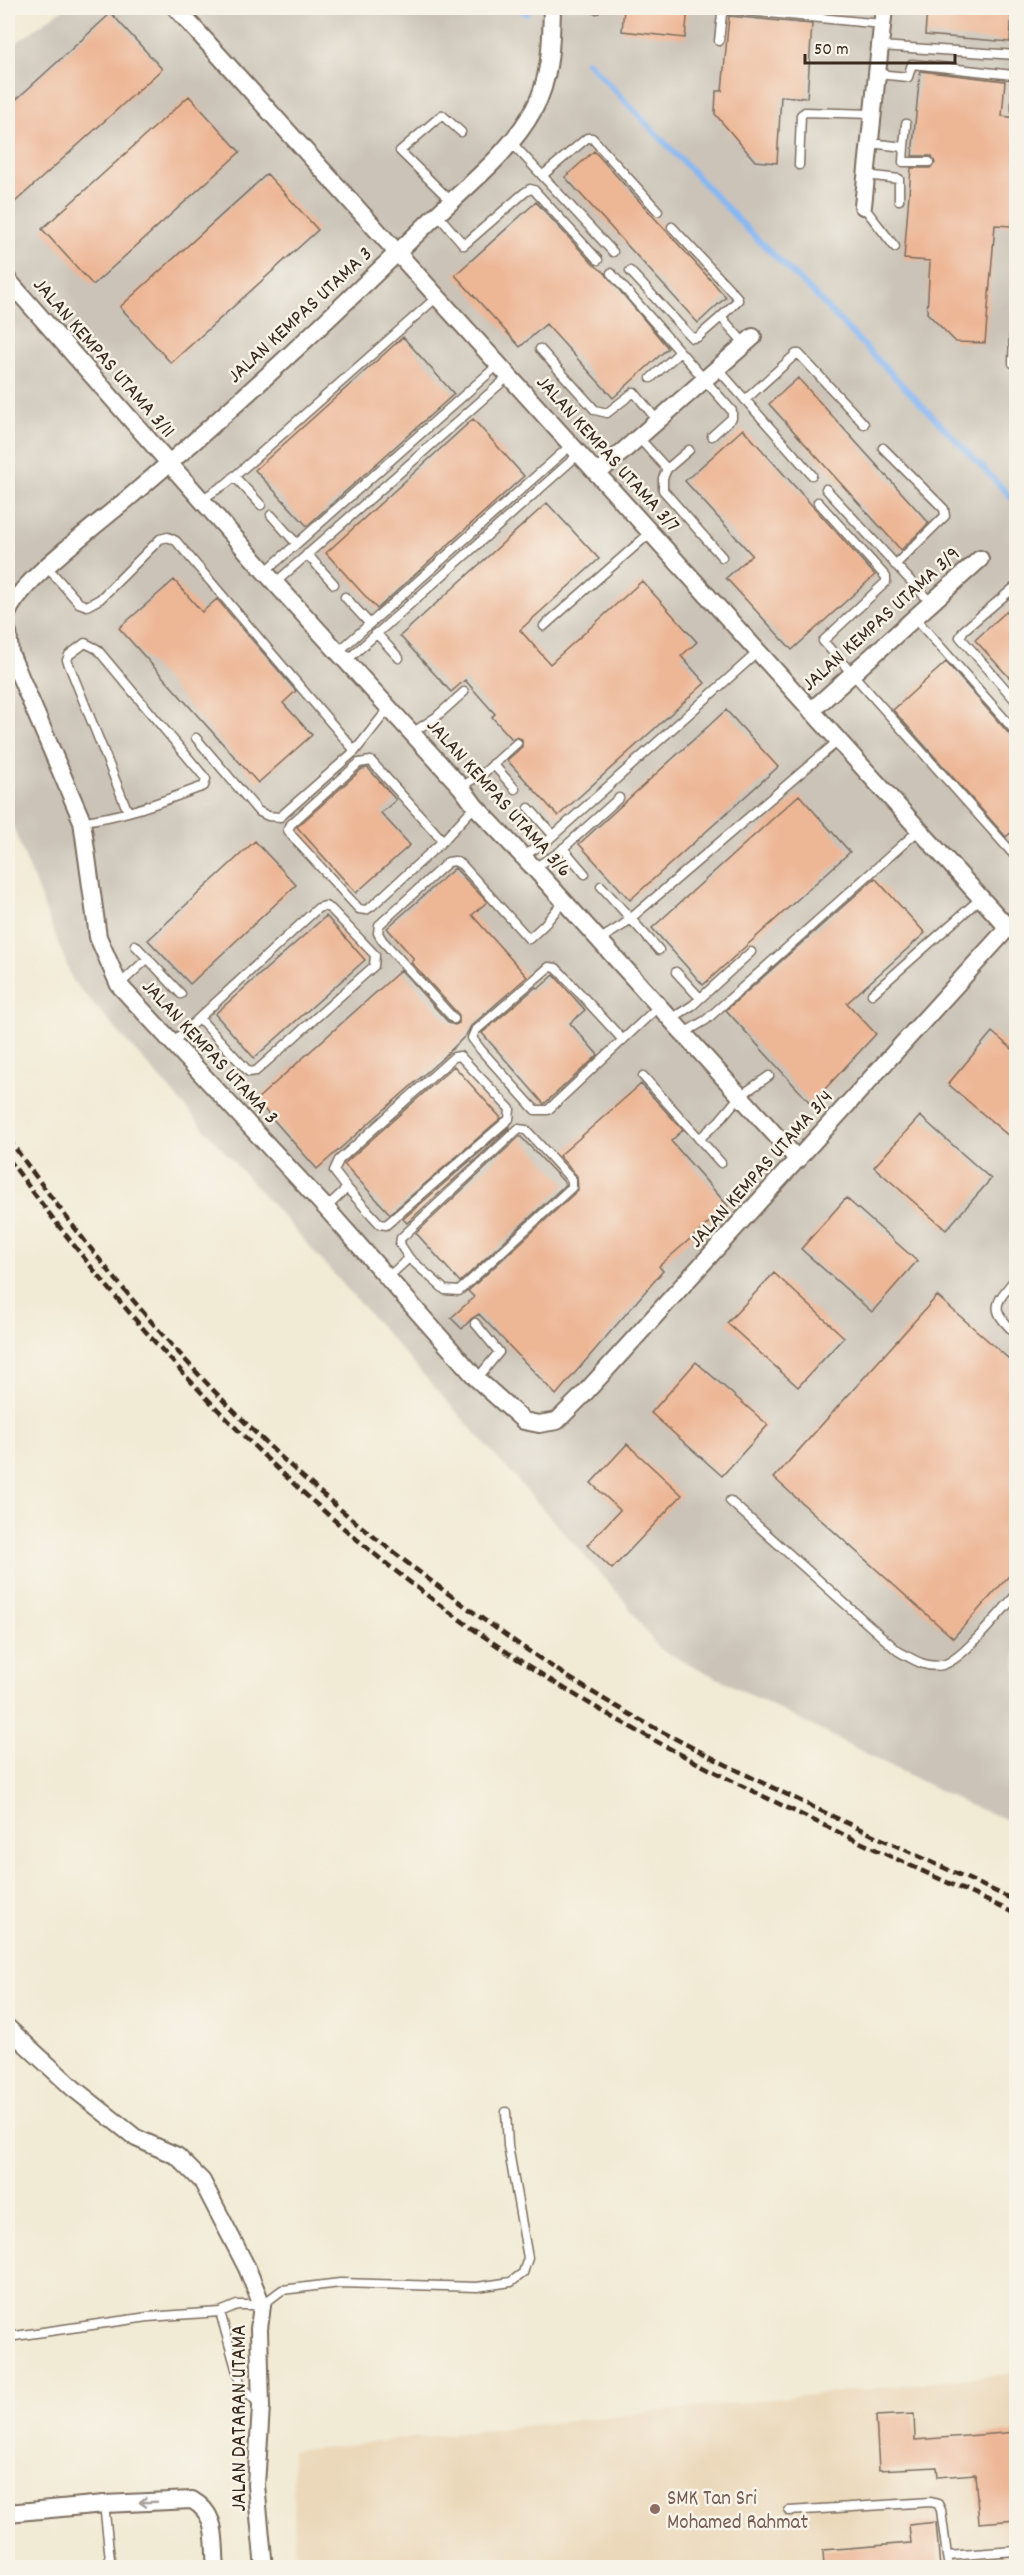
<svg xmlns="http://www.w3.org/2000/svg" width="1024" height="2575" font-family="Dekko,sans-serif">
<rect width="100%" height="100%" fill="#f7f3e8"/>
<filter id="ink" filterUnits="userSpaceOnUse"><feTurbulence type="fractalNoise" baseFrequency=".0167" numOctaves="2"/><feDisplacementMap in="SourceGraphic" scale="12" xChannelSelector="R" yChannelSelector="G"/><feConvolveMatrix kernelMatrix="1 2 1 2 8 2 1 2 1" color-interpolation-filters="sRGB"/></filter>
<filter id="wash" filterUnits="userSpaceOnUse"><feTurbulence type="fractalNoise" baseFrequency=".008" numOctaves="4" result="noise"/><feDisplacementMap in="SourceGraphic" scale="24" xChannelSelector="R" yChannelSelector="G"/><feGaussianBlur stdDeviation="1.35" result="paint"/><feColorMatrix in="noise" values="0 0 0 0 0 0 0 0 0 0 0 0 0 0 0 0 0 1.4 0 .05"/><feComposite in="paint" operator="in"/></filter>
<g filter="url(#wash)">
<rect width="100%" height="100%" fill="#f1ead4"/>
<path fill="#ebd8ba" d="M1016,2373V2567H296L292,2451Z"/>
<path fill="#cbc3b8" d="M64,8H1016V1823L964,1803L658,1648L623,1599L73,981L8,814V49Z"/>
<g fill="none" stroke-linecap="round" stroke-linejoin="round">
<path stroke="#86b7f2" stroke-width="6" d="M520,8L527,14
M587,61L749,231L812,292L1016,502"/>
</g>
<g id="blocks">
<path fill="#edb695" d="M624,8H688L685,38L622,31Z
M927,8H1012L1010,42L925,35Z
M111,13L162,69L15,202L8,194V107Z
M729,16L812,24L807,98L781,96L777,163L755,161L715,114L716,91H722Z
M920,71L1005,81L1002,116L1017,118V194L1012,226L995,225L985,343L956,342L927,313L930,261L904,259L911,168H930L935,163L932,156H912Z
M189,96L240,152L93,285L42,229Z
M594,151L726,297L698,323L565,177Z
M267,174L318,230L171,363L120,307Z
M536,202L593,264L605,273L668,348L613,398L546,324L520,347L455,275Z
M403,337L454,394L307,526L255,470Z
M798,378L929,523L901,550L769,404Z
M473,419L524,476L377,609L326,553Z
M743,429L875,575L792,650L726,578L752,555L685,481Z
M547,503L599,559L520,630L550,664L642,581L697,642L681,656L705,683L558,816L507,760L522,747V739L516,737L512,739L492,717L495,714L465,680L451,692L400,636Z
M174,580L202,612L217,599L296,691L283,703L312,735L258,783L119,628Z
M1017,602V686L975,640Z
M946,662L1011,736L1017,738V827L1006,837L893,710Z
M726,710L778,767L630,900L579,844Z
M368,768L396,800L381,813L410,845L356,893L297,827L362,769Z
M799,795L850,852L703,985L652,928Z
M255,841L296,885L190,984L148,940Z
M455,868L487,902L472,915L527,977L471,1026L466,1035L445,1056L317,1169L256,1100L401,970L449,1023L455,1025L459,1023V1015L411,962L414,959L387,928Z
M875,878L925,933L847,1003L876,1034L811,1104L726,1010Z
M326,916L365,960L254,1058L215,1014Z
M554,975L585,1010L570,1023L598,1055L544,1104L482,1033L536,987L538,989Z
M992,1032L1017,1053V1143L948,1084Z
M454,1066L501,1118L390,1214L344,1164Z
M641,1084L683,1130L671,1141L728,1206L659,1266L663,1271L556,1395L479,1314L471,1319L462,1329L451,1318L474,1297L468,1291L578,1190L577,1176L559,1156Z
M920,1116L991,1179L946,1230L874,1167Z
M509,1127L510,1128L407,1223L403,1219Z
M520,1136L566,1184L460,1282L416,1233Z
M846,1198L917,1261L872,1312L801,1249Z
M774,1273L844,1337L798,1387L727,1323Z
M937,1296L1017,1366V1567L953,1638L774,1478Z
M696,1362L768,1425L722,1476L651,1413Z
M627,1444L682,1495L612,1569L587,1545L620,1510L591,1483Z
M914,2414L915,2440L1017,2432V2520L979,2523L975,2474L938,2477L937,2467L879,2470L876,2416Z
M936,2522L940,2568H824L823,2550L911,2543L909,2525Z"/>
</g>
</g>
<g filter="url(#ink)">
<use href="#blocks" fill-opacity="0" stroke="#7b6d5e" stroke-width="1.5"/>
<g fill="none" stroke-linecap="round" stroke-linejoin="round">
<defs>
<path id="lane" d="M596,9V8
M719,41L722,14L727,9L882,24
M880,46L1016,55
M877,74L908,77L912,64L1013,75L1016,80
M1016,110V84
M512,143L613,252
M870,143L904,147L906,124
M904,147L903,162H929
M799,165L801,115L805,112L873,114
M543,175L587,138H592L658,211
M866,175L899,179V200
M451,201L400,151L442,115L461,132
M863,206L895,247
M437,214L464,245L524,193L530,189L534,190L598,260
M672,227L737,297L738,300L721,317L745,344
M630,271L692,338L698,337L721,317
M611,273L732,411V418L712,436
M540,349L595,410L607,413L634,392L657,420
M1013,363L1014,335L1016,332
M717,368L812,475
M651,378L680,352
M745,400L796,354H799L864,424
M638,437L667,469L663,478V490L722,557
M883,448L944,509L945,516L895,565
M667,469L689,450
M234,476L261,505
M826,489L931,603
M201,500L227,483L437,297
M818,502L886,577V582L823,641L1016,857
M271,515L296,543
M307,554L334,584
M47,567L79,603L87,606L100,599L160,539L168,537L176,541L355,751
M265,572L498,365
M275,583L509,376
M1016,586L964,630L960,637L1016,701
M345,597L369,623
M914,617L1016,732
M544,626L650,533
M376,633L399,658
M338,652L571,445
M346,661L579,454
M412,733L436,717L464,692
M196,738L258,811L268,816L280,817L355,751L389,708
M493,764L515,789
M461,787L486,771L517,743
M529,808L553,835
M82,821C124,817 165,800 204,786L206,779L97,649L85,643L69,655L67,660L128,812
M443,841L371,761L359,763L291,824L288,830L292,836L359,909L366,910L372,906L443,841L475,806
M563,848L585,874
M523,856L546,842L758,652
M534,868L558,853L619,798
M601,886L659,950
M599,940L623,925L838,741
M135,945L181,994
M676,972L700,998
M119,985L148,958
M872,994L981,898
M454,1019L382,940L378,933L379,925L448,862L455,861L462,865L529,939L544,925L564,901
M671,1019L693,1005L751,952
M684,1033L706,1020L919,830
M623,1040L561,973L556,968L549,967L475,1031L472,1038L481,1050L535,1110H548L659,1006
M173,1042L199,1018L249,1072L256,1071L374,966L375,955L331,909L325,906L318,908L199,1018
M643,1076L721,1163
M699,1139L719,1121L740,1096L769,1076
M326,1208L347,1188L380,1224L386,1225L509,1119L510,1109L460,1056L454,1057L339,1160L334,1171L347,1188
M387,1278L409,1258L445,1290L459,1291L572,1187V1180L526,1130L518,1129L401,1238L400,1244L409,1258
M1016,1278C994,1305 989,1308 1016,1334
M475,1323L499,1352L477,1379
M730,1501L898,1651C911,1658 926,1669 942,1665C961,1662 1001,1611 1016,1595
M8,2337L148,2317L220,2312
M259,2404L241,2386L220,2312L237,2305H262L282,2290L340,2283L477,2287L511,2282L523,2273L528,2258L508,2146L506,2112
M104,2504L111,2568
M789,2511L931,2502L938,2504L941,2510L947,2556
M949,2568L947,2556L1016,2551"/>
<path id="street" d="M176,8L1009,929
M863,206L884,8
M8,280L265,572L461,787L475,806L534,868L798,1160
M597,474L753,337
M8,612C23,578 101,522 132,495C234,409 331,317 426,225C463,189 509,155 534,109C551,78 551,42 552,8
M8,632L10,653L82,821L98,937L119,985L326,1208L477,1379L524,1421L539,1424L557,1421L583,1395L1016,919
M811,711L980,559
M8,2028L73,2088L136,2138L177,2156L202,2181L247,2268L262,2305L259,2329L261,2407L256,2485L264,2568
M8,2513L104,2504L192,2500C219,2515 213,2540 216,2568"/>
</defs>
<use href="#lane" stroke="#7b6d5e" stroke-width="11"/>
<use href="#street" stroke="#7b6d5e" stroke-width="20"/>
<use href="#lane" stroke="#fff" stroke-width="8"/>
<use href="#street" stroke="#fff" stroke-width="16"/>
<path stroke="#3b2a1e" stroke-width="4.5" stroke-dasharray="9 4.5" stroke-linecap="butt" d="M8,1138C95,1260 192,1378 304,1478C350,1519 400,1558 450,1595C508,1638 569,1680 633,1716C757,1784 887,1841 1016,1901
M8,1158C158,1366 341,1553 562,1687C707,1776 863,1843 1016,1914"/>
</g>
<defs><path id="oneway-shaft" d="M-6 0H5M1.5-3L5.5 0L1.5 3" fill="none" stroke-width="1.6" stroke-linecap="round" stroke-linejoin="round" transform="scale(1.5)"/></defs>
<use stroke="#a79f9a" href="#oneway-shaft" transform="translate(148 2502) rotate(178)"/>
</g>
<circle fill="#8d6e63" stroke="#f7f3e8" stroke-width="2" cx="655" cy="2509" r="6"/>
<g text-anchor="middle" stroke-width="5" stroke-linejoin="round" paint-order="stroke">
<g font-size="21" fill="#3b2a1e" stroke="#f7f3e8">
<text transform="translate(299 314) rotate(-43)" y="7">JALAN KEMPAS UTAMA 3</text>
<text transform="translate(105 357) rotate(49)" y="7">JALAN KEMPAS UTAMA 3/11</text>
<text transform="translate(609 453) rotate(48)" y="7">JALAN KEMPAS UTAMA 3/7</text>
<text transform="translate(880 618) rotate(-42)" y="7">JALAN KEMPAS UTAMA 3/9</text>
<text transform="translate(500 797) rotate(48)" y="7">JALAN KEMPAS UTAMA 3/6</text>
<text transform="translate(211 1051) rotate(47)" y="7">JALAN KEMPAS UTAMA 3</text>
<text transform="translate(760 1168) rotate(-48)" y="7">JALAN KEMPAS UTAMA 3/4</text>
<text transform="translate(238 2418) rotate(-90)" y="7">JALAN DATARAN UTAMA</text>
</g>
<g font-size="21" fill="#785e54" stroke="#f7f3e8" text-anchor="start">
<text x="667" y="2504">SMK Tan Sri<tspan x="667" dy="24">Mohamed Rahmat</tspan></text>
</g>
</g>
<rect width="1024" height="2575" fill="none" stroke="#f7f3e8" stroke-width="30"/>
<path d="M805 54v9h150v-9" fill="none" stroke="#3b2a1e" stroke-width="3"/>
<text x="814" y="54" font-size="18" fill="#3b2a1e" stroke="#f7f3e8" stroke-width="4.5" paint-order="stroke">50 m</text>
</svg>
